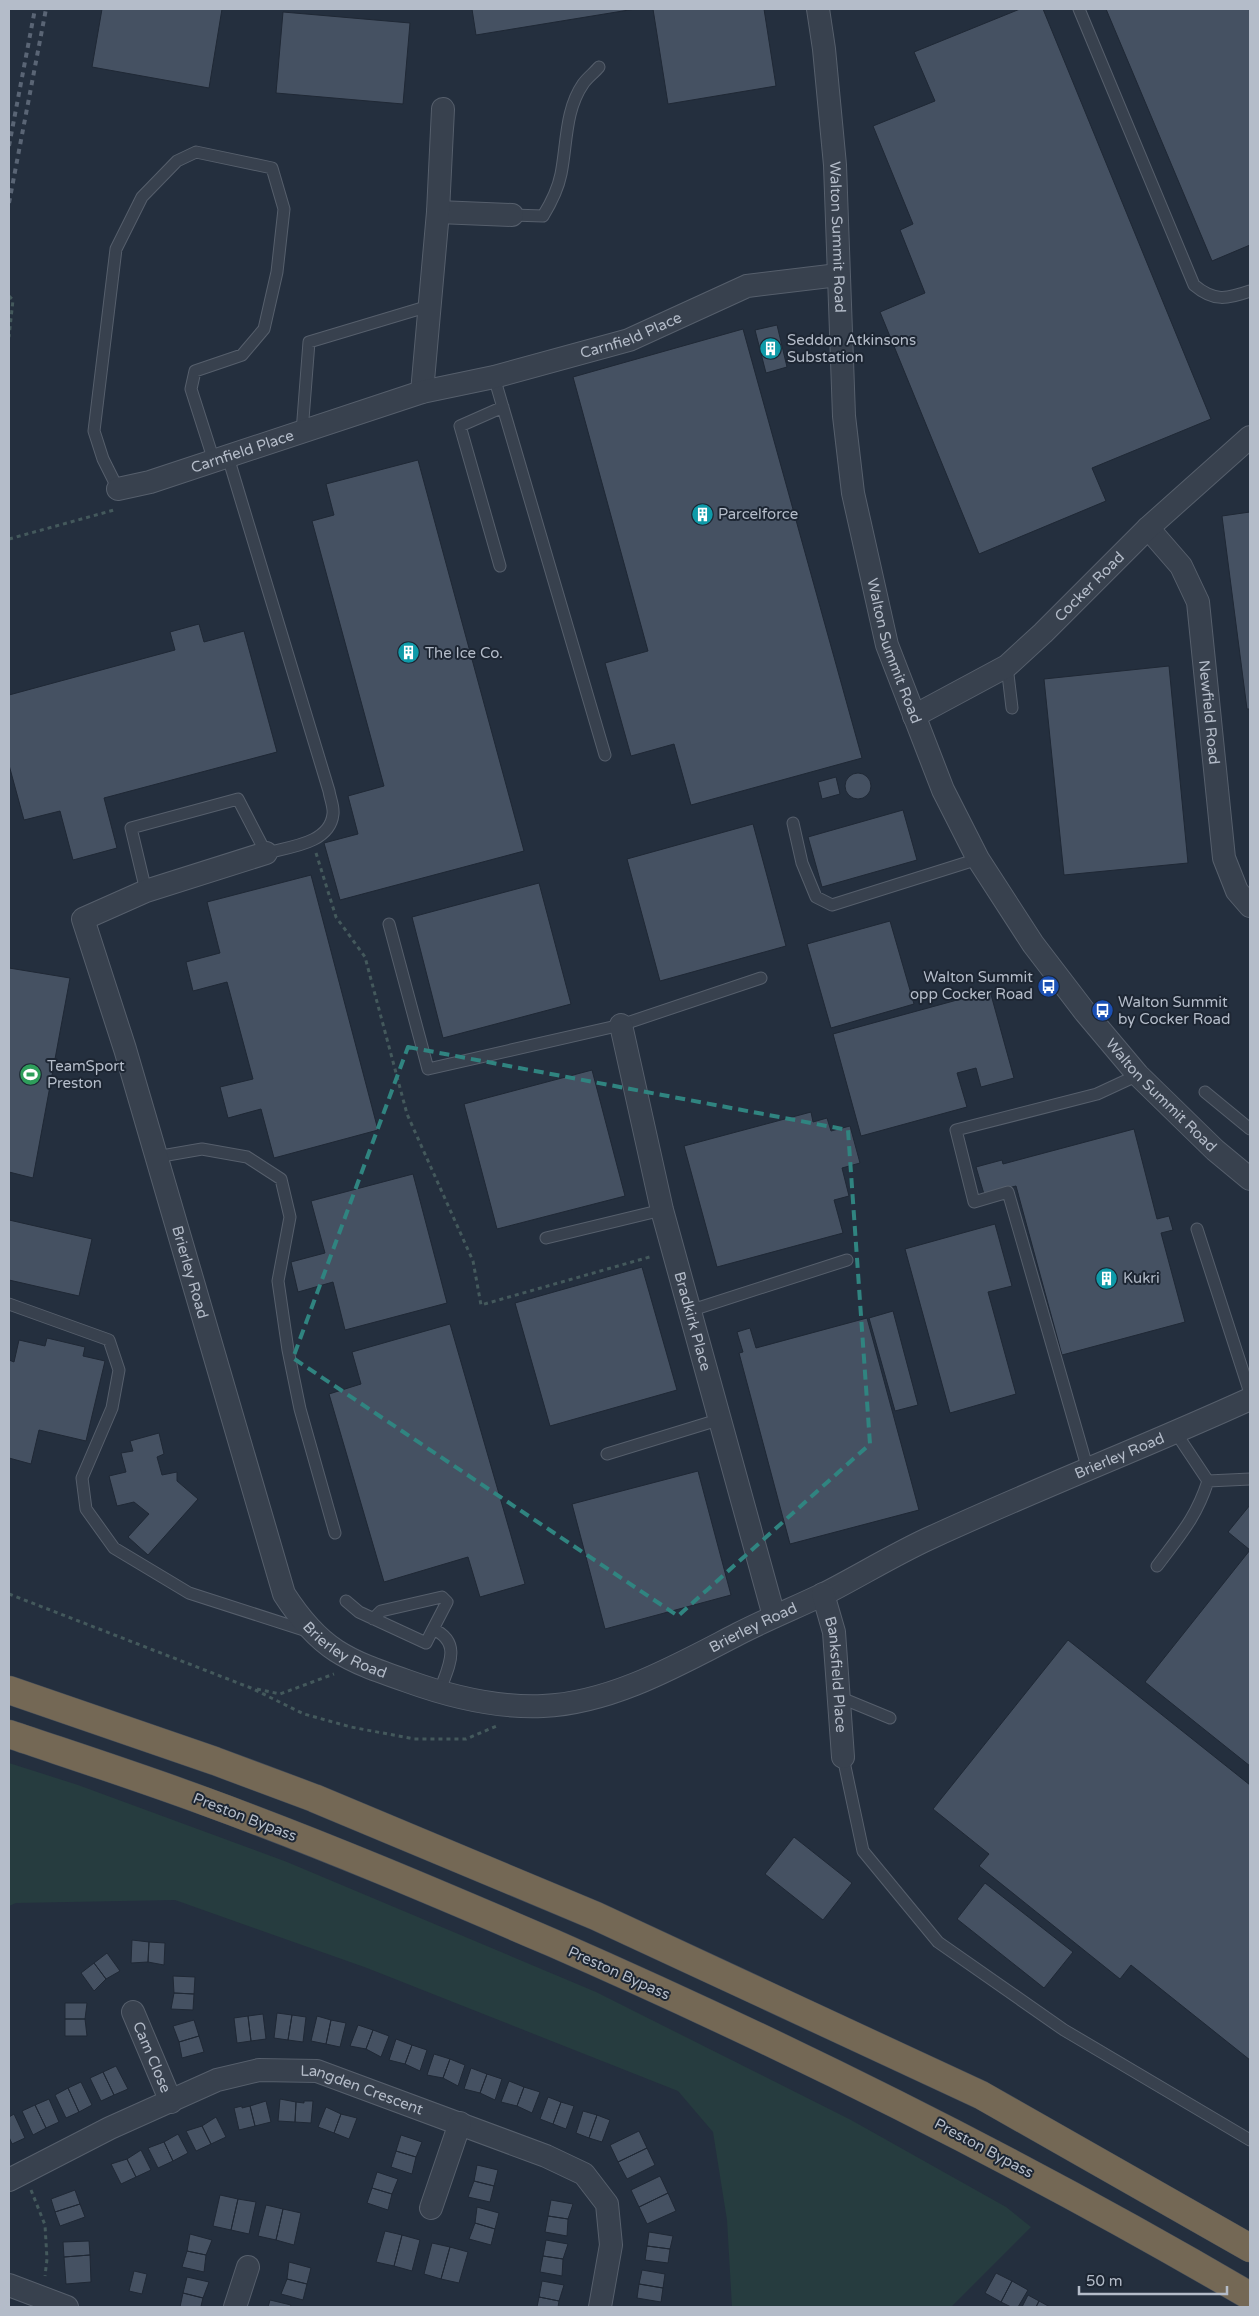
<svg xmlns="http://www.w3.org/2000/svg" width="1259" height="2316" font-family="'Varela Round',sans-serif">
<rect width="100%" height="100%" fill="#242f3e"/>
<path fill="#263c3f" d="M9,1763L78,1785L287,1862L596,1992L851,2120L1006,2207L1031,2227L951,2307H732L727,2220L713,2132L678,2091L367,1968L175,1900L16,1903L9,1906Z"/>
<path fill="#455162" stroke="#1f2835" d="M102,9H222L209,88L92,67Z
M472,9H635L476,35Z
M653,9H764L776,86L668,104Z
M1020,9H1043L1211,419L1092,468L1106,501L979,554L880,312L925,293L900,230L913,224L873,126L935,101L914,52Z
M1106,9H1250V245L1212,261Z
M283,12L410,23L403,104L276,93Z
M777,325L787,367L766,373L755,330Z
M743,329L862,758L691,805L674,744L631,756L605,663L648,651L573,377Z
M418,460L524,851L340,900L324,843L358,834L348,796L384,786L312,521L334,515L326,484Z
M1250,512V709H1247L1222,516Z
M199,624L204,642L244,631L277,752L104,798L117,848L73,860L60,811L24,820L9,765V695L175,650L170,632Z
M1169,666L1188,863L1064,875L1044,679Z
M845 786a13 13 0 1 1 26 0a13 13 0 1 1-26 0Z
M836,777L840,794L822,799L818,782Z
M903,810L917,860L822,887L808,837Z
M753,824L786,946L660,981L627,859Z
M311,875L378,1130L274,1158L261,1109L228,1118L220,1087L253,1079L227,982L193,991L186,962L220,953L207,902Z
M539,883L571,1004L443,1038L412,917Z
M890,921L914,1004L831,1028L807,944Z
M9,968L70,978L33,1178L9,1172Z
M990,991L1014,1078L981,1087L976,1068L957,1073L967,1107L861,1136L833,1034Z
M592,1070L625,1196L497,1229L464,1104Z
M811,1112L813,1122L827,1118L831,1131L850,1126L860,1163L842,1168L849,1196L834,1200L843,1233L717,1267L684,1146Z
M1134,1129L1157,1219L1169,1216L1173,1230L1161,1233L1185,1322L1062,1355L1016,1186L984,1194L976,1167L1002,1160L1003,1164Z
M413,1174L447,1303L345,1330L333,1282L298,1292L291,1262L325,1253L311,1201Z
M9,1220L92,1239L79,1296L9,1280Z
M995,1224L1012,1286L988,1292L1016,1394L950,1413L905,1249Z
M642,1267L677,1390L550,1426L515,1303Z
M893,1311L918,1405L895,1411L869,1318Z
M867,1318L919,1510L790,1544L739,1353L743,1352L737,1332L750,1328L756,1348Z
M450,1324L525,1584L480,1597L468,1557L384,1582L329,1394L361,1384L352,1352Z
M47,1338L85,1347L83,1356L105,1361L86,1441L39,1430L31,1464L9,1458V1360L14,1362L19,1340L45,1346Z
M159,1433L164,1454L157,1457L162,1475L177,1472V1481L198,1499L148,1555L128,1537L149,1514L134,1502L117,1506L109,1476L126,1472L121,1453L133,1451L130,1441Z
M698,1471L731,1595L605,1629L572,1504Z
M1250,1505V1550L1228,1532Z
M1250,1550V1766L1145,1682Z
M1068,1640L1250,1785V2060L1131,1965L1120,1979L979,1866L989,1854L933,1809Z
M794,1837L852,1883L823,1920L765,1874Z
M985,1883L1073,1952L1044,1988L957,1919Z
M132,1940L149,1942L148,1962L131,1963Z
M149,1942L165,1943L164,1965L148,1962Z
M107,1953L120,1971L106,1979L94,1963Z
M94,1963L106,1979L94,1991L81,1973Z
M173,1976L195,1977L194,1994L174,1993Z
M174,1993L194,1994L193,2010L171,2009Z
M65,2003H87L85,2019H65Z
M277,2013L292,2015L288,2040L274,2038Z
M263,2014L266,2039L251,2041L248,2016Z
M292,2015L306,2017L303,2042L288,2040Z
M248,2016L251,2041L237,2043L234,2018Z
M317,2016L331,2020L326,2044L311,2041Z
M65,2019H85L87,2036H65Z
M194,2020L199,2036L179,2042L173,2026Z
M331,2020L346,2023L340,2047L326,2044Z
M358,2025L373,2030L366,2049L350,2046Z
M373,2030L389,2036L381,2057L366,2049Z
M199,2036L204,2052L182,2058L179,2042Z
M396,2039L412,2045L405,2064L389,2060Z
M412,2045L427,2050L420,2071L405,2064Z
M434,2054L450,2059L443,2078L427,2075Z
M450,2059L465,2065L458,2086L443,2078Z
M116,2066L128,2089L114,2095L103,2072Z
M471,2068L487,2074L480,2093L464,2089Z
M103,2072L114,2095L101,2101L90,2078Z
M487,2074L502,2079L495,2100L480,2093Z
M509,2081L524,2087L517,2106L501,2102Z
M81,2082L92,2105L79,2112L68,2088Z
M524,2087L540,2092L532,2113L517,2106Z
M68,2088L79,2112L66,2118L55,2095Z
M548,2097L561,2102L553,2124L540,2119Z
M49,2099L59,2122L46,2128L35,2105Z
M280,2099L296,2102L295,2122L278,2121Z
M266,2101L271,2122L255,2126L250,2106Z
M304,2101H313L311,2123L295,2122L296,2102L304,2103Z
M561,2102L574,2106L566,2129L553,2124Z
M35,2105L46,2128L33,2135L22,2111Z
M242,2106V2108L250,2106L255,2126L239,2130L234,2108Z
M326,2107L341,2114L334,2133L318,2127Z
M583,2111L597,2115L589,2138L576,2133Z
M14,2114L25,2138L12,2144L9,2137V2117Z
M341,2114L357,2118L349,2139L334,2133Z
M597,2115L610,2120L602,2142L589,2138Z
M216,2117L226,2137L211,2144L202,2126Z
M202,2126L211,2144L196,2151L186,2131Z
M639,2131L647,2148L618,2162L610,2145Z
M178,2134L188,2153L173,2161L164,2142Z
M401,2135L422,2142L416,2157L396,2151Z
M164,2142L173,2161L158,2168L148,2148Z
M647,2148L655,2165L627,2179L618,2162Z
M141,2150L151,2170L136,2177L127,2159Z
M396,2151L416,2157L412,2174L391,2167Z
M127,2159L136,2177L121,2184L111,2164Z
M477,2165L498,2170L494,2186L474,2181Z
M377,2172L398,2179L392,2194L372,2188Z
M660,2176L668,2193L639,2207L631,2190Z
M474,2181L494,2186L490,2202L468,2197Z
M372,2188L392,2194L388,2210L367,2203Z
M75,2190L80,2204L55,2212L51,2199Z
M668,2193L676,2211L647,2224L639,2207Z
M220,2195L238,2199L231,2230L213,2226Z
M238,2199L256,2202L249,2234L231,2230Z
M551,2200L573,2204L568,2219L548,2216Z
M80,2204L85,2217L60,2226L55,2212Z
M266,2205L283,2209L276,2240L258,2236Z
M477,2207L499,2213L495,2229L475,2223Z
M283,2209L301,2213L294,2245L276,2240Z
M548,2216L568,2219L567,2236L545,2232Z
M475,2223L495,2229L491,2245L469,2239Z
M385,2231L402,2235L394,2266L376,2262Z
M649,2232L673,2236L670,2249L647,2246Z
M190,2234L212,2240L206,2255L187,2251Z
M402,2235L420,2240L412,2271L394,2266Z
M546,2240L568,2244L563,2259L543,2256Z
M89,2241L90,2255L64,2257L63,2242Z
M432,2243L450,2247L441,2279L424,2274Z
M647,2246L670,2249L668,2263L645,2260Z
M450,2247L468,2252L459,2283L441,2279Z
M187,2251L206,2255L204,2272L182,2267Z
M90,2255L91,2282L66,2284L64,2257Z
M543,2256L563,2259L562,2276L540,2272Z
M289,2262L311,2268L307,2284L287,2279Z
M642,2270L665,2274L663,2288L639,2284Z
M134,2271L147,2274L142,2294L129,2291Z
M996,2273L1012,2281L1001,2302L985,2293Z
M187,2277L209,2282L203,2298L183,2293Z
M287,2279L307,2284L303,2300L281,2294Z
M542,2281L564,2285L559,2301L539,2297Z
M1012,2281L1028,2290L1018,2307H1011L1001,2302Z
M639,2284L663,2288L661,2302L637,2298Z
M183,2293L203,2298L201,2306L203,2307H180Z
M1028,2295L1039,2301L1036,2307H1022Z
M539,2297L559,2301L558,2307H537Z
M270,2300L291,2305L290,2307H268Z
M1039,2301L1050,2307H1036Z"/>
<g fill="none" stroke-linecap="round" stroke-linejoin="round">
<defs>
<path id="service" d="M1079,9L1194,285C1214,302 1227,299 1250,291
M512,215L543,216C551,203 558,189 561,174C567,144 565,110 583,84C587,78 594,73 599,67
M494,377L605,755
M302,432L309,342L429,306
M118,489L103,459L94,431L116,249L142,197L177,161L196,152L272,168L284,209L277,272L264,329L242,355L195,371L191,389L214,461
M500,566L460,426L503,407
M1007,666L1012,708
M793,823L802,863L816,897L832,905L978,859
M146,891L131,828L238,799L266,853C288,847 330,844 333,814C334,807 330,798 329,791L228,457
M389,924L428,1069L621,1025L761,978
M1205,1092L1250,1129
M156,1157L202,1149L247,1157L281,1179L290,1217L278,1281L288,1350L300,1409L335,1533
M1197,1229L1250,1393
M546,1238L662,1210
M9,1304L109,1340L119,1370L112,1408L82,1478L86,1509L114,1548L189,1593L307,1631
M689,1311L847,1260
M1176,1433L1208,1481L1250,1479
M607,1454L721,1419
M1088,1470L1008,1192L974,1202L956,1130L1097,1094L1138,1075
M1157,1566C1180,1535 1196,1518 1208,1481
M346,1601L359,1612L426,1643L433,1629C464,1643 447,1669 439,1693
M373,1619L381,1611L442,1597L447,1602L433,1629
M839,1697L890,1718
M843,1757L863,1851L938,1942L1064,2030L1250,2140"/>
<g id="minor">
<path id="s1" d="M818,9L824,49L835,165L844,416L853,493L887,645L943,790L978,859L1033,944L1085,1012L1138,1075L1215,1150L1250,1179"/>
<path d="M438,212L512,215"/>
<path d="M422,392L438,212L443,109"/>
<path id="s2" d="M118,489L150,482L422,392L494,377L629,340L747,286L838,275"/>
<path id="s3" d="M1148,528L1181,566L1198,602L1224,858L1237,891L1250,906"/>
<path id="s4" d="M914,716L1007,666L1043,633L1148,528L1250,437"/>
<path id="s5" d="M266,853L146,891L83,919L125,1049L284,1594C320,1650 346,1660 407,1681C451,1697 497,1708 543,1706C612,1703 678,1665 738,1634C767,1619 797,1607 826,1593C861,1575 895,1554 930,1538C1036,1489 1145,1447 1250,1399"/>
<path id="s6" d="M621,1025L662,1210L774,1616"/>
<path id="s7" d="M823,1594L834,1632L843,1757"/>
<path id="s8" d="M133,2012L171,2102"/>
<path id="s9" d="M9,2180L110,2128L217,2080L259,2070L317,2071L546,2156L584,2174L607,2204L611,2245L600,2307"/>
<path d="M431,2208L460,2123"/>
<path d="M9,2285L67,2307"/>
<path d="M235,2307L248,2267"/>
</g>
<path id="motorway" d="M9,1690L215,1761L314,1798L596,1916L981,2095L1250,2248
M9,1734C74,1756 139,1777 204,1801C322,1844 437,1893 553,1943C792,2048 1025,2164 1250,2296"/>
</defs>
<use href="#service" stroke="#565f6c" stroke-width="13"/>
<use href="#minor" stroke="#565f6c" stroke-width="24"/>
<use href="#motorway" stroke="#434c59" stroke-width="29"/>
<path stroke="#44595c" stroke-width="3" stroke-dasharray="4 4" stroke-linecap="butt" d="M9,296L13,300L9,337
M9,539L114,510
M316,853L336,917L365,957L407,1114L473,1261L481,1305L653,1256
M9,1594L251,1688L304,1714L351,1727L414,1739H466L499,1725
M257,1689L280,1694L334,1674
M31,2190L45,2225L47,2259L45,2276"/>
<use href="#service" stroke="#38414e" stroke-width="11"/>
<use href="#minor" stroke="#38414e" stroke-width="22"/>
<use href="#motorway" stroke="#746855" stroke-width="28"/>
<path stroke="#5a6575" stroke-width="4" stroke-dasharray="5 5" stroke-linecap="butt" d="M9,146L35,9
M9,203L46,9"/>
</g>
<path fill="none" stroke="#308480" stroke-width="4" stroke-dasharray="10 6" stroke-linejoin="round" d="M408,1047L848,1130L870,1444L678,1616L293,1358Z"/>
<defs>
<symbol id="building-disc" viewBox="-11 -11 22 22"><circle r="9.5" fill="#0f9aa8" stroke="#1d2633"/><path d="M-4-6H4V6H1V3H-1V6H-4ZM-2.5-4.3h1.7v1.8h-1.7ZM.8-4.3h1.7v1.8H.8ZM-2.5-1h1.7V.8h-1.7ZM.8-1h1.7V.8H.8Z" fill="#fff"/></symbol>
<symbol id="bus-disc" viewBox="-11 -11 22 22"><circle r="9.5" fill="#1a4fb4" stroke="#1d2633"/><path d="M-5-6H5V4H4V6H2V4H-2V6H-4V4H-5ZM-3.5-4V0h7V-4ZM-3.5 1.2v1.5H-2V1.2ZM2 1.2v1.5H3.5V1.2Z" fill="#fff"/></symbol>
<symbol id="stadium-disc" viewBox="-11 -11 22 22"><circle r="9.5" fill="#2e9e5b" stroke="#1d2633"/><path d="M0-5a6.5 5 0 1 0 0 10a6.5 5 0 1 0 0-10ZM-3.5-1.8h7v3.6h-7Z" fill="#fff"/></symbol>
</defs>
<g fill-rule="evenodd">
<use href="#building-disc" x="758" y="336" width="25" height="25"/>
<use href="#building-disc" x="690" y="502" width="25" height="25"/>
<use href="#building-disc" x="396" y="640" width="25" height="25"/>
<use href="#bus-disc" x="1036" y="974" width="25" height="25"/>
<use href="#bus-disc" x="1090" y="998" width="25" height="25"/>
<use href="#stadium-disc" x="18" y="1062" width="25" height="25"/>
<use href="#building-disc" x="1094" y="1266" width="25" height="25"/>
</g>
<g text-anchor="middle" stroke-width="4" stroke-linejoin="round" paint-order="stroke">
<g font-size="15" fill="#b4bcc9" stroke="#1d2633">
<text dy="5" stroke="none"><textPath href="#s1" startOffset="229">Walton Summit Road</textPath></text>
<text dy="5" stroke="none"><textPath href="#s2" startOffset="536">Carnfield Place</textPath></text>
<text dy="5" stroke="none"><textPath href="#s2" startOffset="130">Carnfield Place</textPath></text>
<text dy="5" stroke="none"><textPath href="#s4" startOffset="220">Cocker Road</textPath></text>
<text dy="5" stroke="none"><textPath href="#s1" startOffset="649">Walton Summit Road</textPath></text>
<text dy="5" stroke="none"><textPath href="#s3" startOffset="201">Newfield Road</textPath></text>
<text dy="5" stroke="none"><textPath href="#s1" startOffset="1174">Walton Summit Road</textPath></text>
<text dy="5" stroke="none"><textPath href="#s5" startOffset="564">Brierley Road</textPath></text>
<text dy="5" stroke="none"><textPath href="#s6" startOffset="305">Bradkirk Place</textPath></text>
<text dy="5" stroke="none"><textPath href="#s5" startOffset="1824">Brierley Road</textPath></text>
<text dy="5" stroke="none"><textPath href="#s5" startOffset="1419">Brierley Road</textPath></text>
<text dy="5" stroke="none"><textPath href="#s5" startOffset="984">Brierley Road</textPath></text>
<text dy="5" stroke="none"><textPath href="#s7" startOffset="82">Banksfield Place</textPath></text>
<text transform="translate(245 1817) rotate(21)" y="5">Preston Bypass</text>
<text transform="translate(619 1973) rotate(24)" y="5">Preston Bypass</text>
<text dy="5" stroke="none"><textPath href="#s8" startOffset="49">Cam Close</textPath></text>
<text dy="5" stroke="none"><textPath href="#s9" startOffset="380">Langden Crescent</textPath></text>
<text transform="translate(984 2148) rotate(28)" y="5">Preston Bypass</text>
</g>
<g font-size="15" fill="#b4bcc9" stroke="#1d2633" text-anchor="start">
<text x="787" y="345">Seddon Atkinsons<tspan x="787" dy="17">Substation</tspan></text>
<text x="718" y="519">Parcelforce</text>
<text x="425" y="658">The Ice Co.</text>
<text x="1033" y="982" text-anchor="end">Walton Summit<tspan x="1033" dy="17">opp Cocker Road</tspan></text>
<text x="1118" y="1007">Walton Summit<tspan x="1118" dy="17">by Cocker Road</tspan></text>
<text x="47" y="1071">TeamSport<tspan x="47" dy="17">Preston</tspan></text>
<text x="1123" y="1283">Kukri</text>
</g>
</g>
<rect width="1259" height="2316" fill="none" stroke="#b4bcc9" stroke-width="20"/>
<path d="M1079 2286v8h148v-8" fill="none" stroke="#b4bcc9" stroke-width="2.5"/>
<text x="1086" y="2286" font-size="15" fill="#b4bcc9" stroke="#1d2633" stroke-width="4" paint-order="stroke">50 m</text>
</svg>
